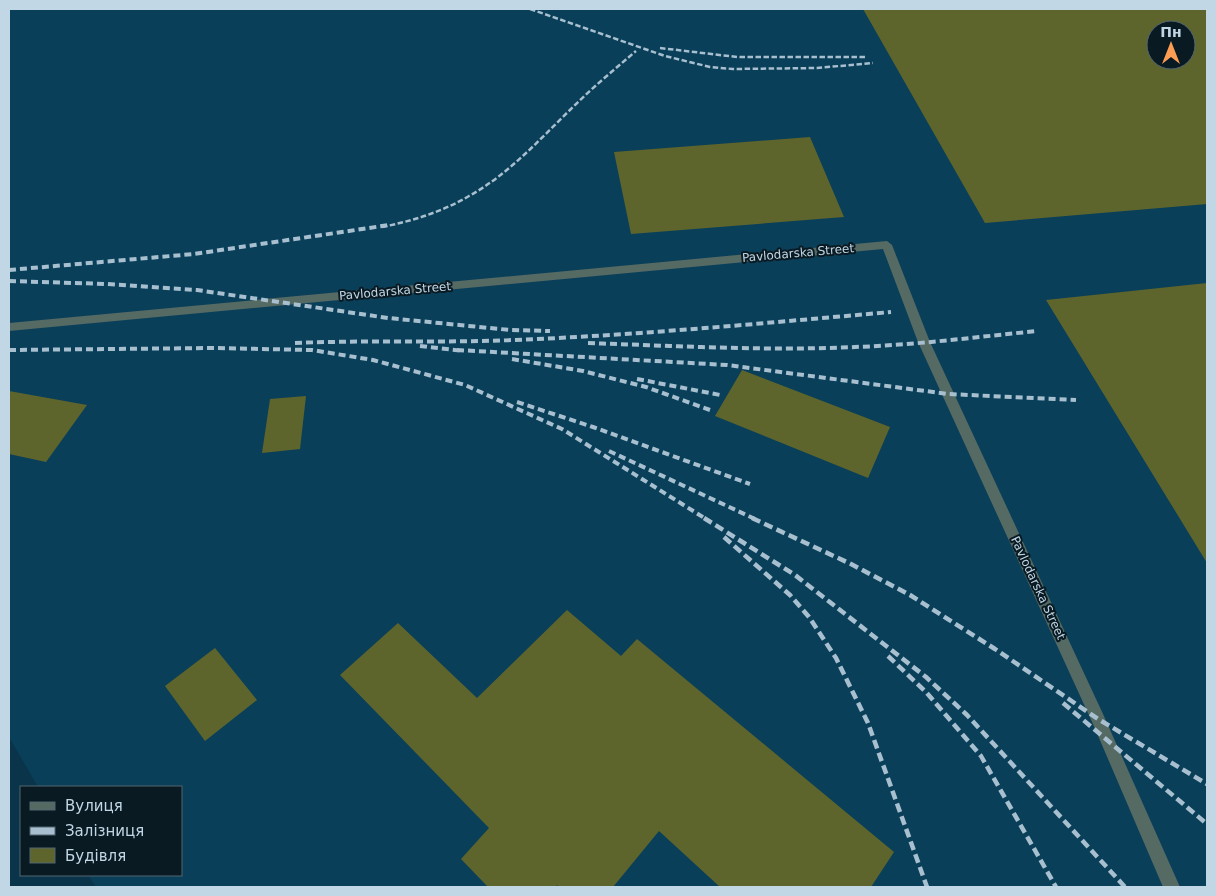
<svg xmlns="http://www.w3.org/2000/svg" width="1216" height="896" font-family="'DejaVu Sans',sans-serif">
<rect width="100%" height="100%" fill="#093449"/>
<path fill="#0a3f59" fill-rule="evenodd" d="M9,9H1207V887H96L88,875H181V787H38L9,737ZM1156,30H1186V60H1156Z"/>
<path fill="#5e652c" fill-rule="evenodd" d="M863,9H1207V204L985,223ZM1156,30H1186V60H1156Z
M810,137L844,217L631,234L614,152Z
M1207,283V563L1046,300Z
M742,370L890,427L868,478L715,416Z
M9,391L87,405L46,462L9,454Z
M306,396L300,449L262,453L270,399Z
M567,610L621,656L637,639L894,852L871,887H720L659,831L613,887H559L557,885L556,887H488L461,859L489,828L340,675L398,623L477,698Z
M215,648L257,700L205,741L165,686Z"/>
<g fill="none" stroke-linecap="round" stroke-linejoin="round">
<path fill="#566a64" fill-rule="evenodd" d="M887,241L892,245L930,342L1103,714L1180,887H1163L1093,724L918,342L883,249L9,331V323Z"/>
<path stroke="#a7bfcf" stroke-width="2.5" stroke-dasharray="5.5 2.5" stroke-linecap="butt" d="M530,9L665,56L710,67L733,69L817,68L873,63
M660,48L737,57H867
M382,227C412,221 442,212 469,196C509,174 540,139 573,107C593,87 615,69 636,51"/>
<path stroke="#a7bfcf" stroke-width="4" stroke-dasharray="7 4" stroke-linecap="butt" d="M9,270L194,254L389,225
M9,281L107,284L197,290L388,318L510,330L550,331
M295,343C368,340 441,343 514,340C640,335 765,323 891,312
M588,343C677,346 766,351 855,347C916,345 976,337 1037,331
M420,346L463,351
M9,350L213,348L312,350L373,360L465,385L562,429L706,519
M457,350L727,365L948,394L1076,400
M512,359L583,371L646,387L710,410
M637,379L720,395
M517,402L593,427L750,484
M609,451L755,519"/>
<path stroke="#a7bfcf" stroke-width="4.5" stroke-dasharray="9 4.5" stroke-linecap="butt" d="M704,518L795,575L926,677L967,715L1125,887
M752,518L851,564L910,595L995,649L1098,719L1207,784
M724,537L790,595L809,617L836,658L868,723L927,887
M888,656L926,692L981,756L1056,887
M1063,703L1207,824"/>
</g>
<g text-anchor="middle" stroke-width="4" stroke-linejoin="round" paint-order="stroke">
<g font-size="12" fill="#c2d7e5" stroke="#091a23">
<text transform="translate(798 253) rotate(-5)" y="4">Pavlodarska Street</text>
<text transform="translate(395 291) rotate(-5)" y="4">Pavlodarska Street</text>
<text transform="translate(1038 588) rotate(65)" y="4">Pavlodarska Street</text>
</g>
</g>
<rect width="1216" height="896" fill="none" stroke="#c2d7e5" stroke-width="20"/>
<rect x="20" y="786" width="162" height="90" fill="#091a23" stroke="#536671"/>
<rect x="30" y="802" width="25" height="8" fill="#566a64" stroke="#536671"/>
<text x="65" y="811" font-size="15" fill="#c2d7e5">Вулиця</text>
<rect x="30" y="827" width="25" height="8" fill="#a7bfcf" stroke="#536671"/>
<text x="65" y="836" font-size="15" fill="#c2d7e5">Залізниця</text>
<rect x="30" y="848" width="25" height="15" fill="#5e652c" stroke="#536671"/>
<text x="65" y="861" font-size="15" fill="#c2d7e5">Будівля</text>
<g transform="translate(1171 45)"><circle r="24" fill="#091a23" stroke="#536671"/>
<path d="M0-4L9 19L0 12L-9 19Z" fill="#fd9d54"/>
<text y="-8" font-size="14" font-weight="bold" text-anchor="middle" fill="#c2d7e5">Пн</text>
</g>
</svg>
